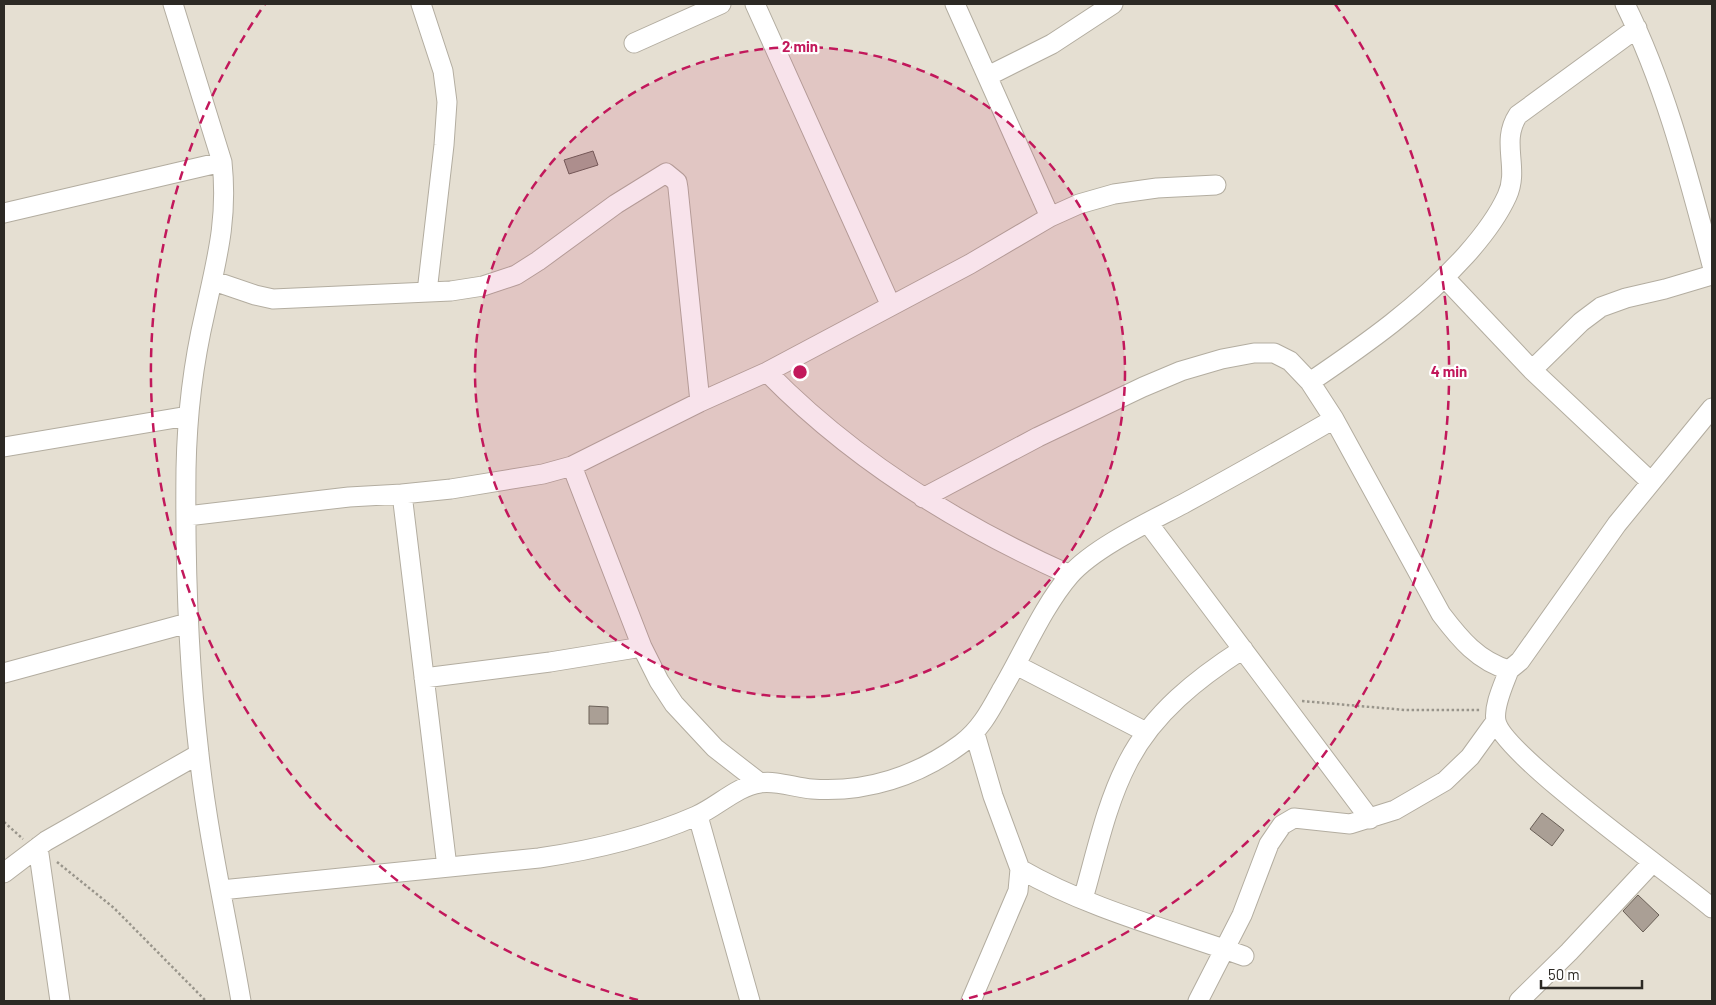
<svg xmlns="http://www.w3.org/2000/svg" width="1716" height="1005" font-family="Barlow,sans-serif">
<rect width="100%" height="100%" fill="#e5dfd2"/>
<path fill="#aa9f95" stroke="#6a6057" d="M593,151L598,165L569,174L564,160Z
M589,706L608,707V724H589Z
M1542,813L1564,830L1552,846L1530,829Z
M1638,895L1659,915L1643,932L1623,911Z"/>
<g fill="none" stroke-linecap="round" stroke-linejoin="round">
<defs>
<path id="minor" d="M173,4L222,162C228,219 217,258 205,313C193,364 187,416 186,469C185,564 188,660 199,754C208,837 227,919 241,1001
M421,4L443,71L447,102L444,145L427,292
M755,4L891,306
M955,4L1050,217
M1625,4C1666,87 1688,175 1712,265
M634,43L721,4
M988,76L1052,44L1113,4
M4,213L222,162
M1445,278L1532,370L1651,482
M214,281L255,295L273,299L451,291L483,286L516,275L538,261L616,204L666,173L677,182L678,188L700,402
M1532,370L1581,322L1601,307L1626,298L1665,289L1712,275
M767,372C853,460 958,525 1070,575
M1310,382C1366,344 1420,306 1466,255C1482,237 1497,218 1507,196C1520,168 1500,142 1518,115L1637,28
M4,447L188,416
M572,466L642,647L659,681L674,704L715,748L760,783
M402,494L447,867
M923,498L1038,437L1143,387L1181,371L1222,359L1254,353H1274L1290,361L1310,382L1334,419L1441,614C1460,639 1478,661 1509,670L1520,661L1617,524L1712,408
M187,516L349,497L402,494L451,489L543,474L572,466L700,402L767,372L970,264L1050,217L1079,204L1114,194L1157,188L1216,185
M1148,523L1370,819
M1016,665L1146,732
M1509,670C1504,684 1493,706 1496,721C1503,755 1677,878 1712,908
M4,673L188,623
M424,678L550,662L642,647
M698,816L750,1001
M38,847L60,1001
M1020,869C1087,908 1171,930 1244,956
M4,873L46,841L199,754
M221,890L539,858C593,850 646,838 696,816C717,807 737,786 760,783C776,780 796,788 812,789C866,793 918,776 961,744C980,730 990,711 1001,691C1022,656 1043,606 1070,575C1095,547 1149,522 1183,504C1234,476 1284,448 1334,419
M1083,899C1096,854 1106,804 1128,762C1153,713 1198,678 1243,649
M971,1001L1018,891L1020,869L993,796L975,734
M1198,1001L1242,915L1269,844L1282,825L1294,818L1350,824L1395,810L1445,781L1470,757L1496,721
M1519,1001L1569,952L1653,862"/>
</defs>
<use href="#minor" stroke="#b3ada0" stroke-width="21"/>
<path stroke="#99958b" stroke-width="2.5" stroke-dasharray="2.5 2.5" stroke-linecap="butt" d="M1302,701L1405,710H1481
M4,822L23,839
M57,862L114,908L206,1001"/>
<use href="#minor" stroke="#fff" stroke-width="19"/>
</g>
<circle cx="800" cy="372" r="325" fill="#c2185b" fill-opacity=".12"/>
<g fill="none" stroke="#c2185b" stroke-width="2.5" stroke-dasharray="9 6">
<circle cx="800" cy="372" r="325"/>
<path d="M638 1000A649 649 0 0 1 265 4M1335 4A649 649 0 0 1 962 1000"/>
</g>
<circle cx="800" cy="372" r="8" fill="#c2185b" stroke="#fff" stroke-width="2.5"/>
<g font-size="15" text-anchor="middle" font-weight="bold" fill="#c2185b" stroke="#fff" stroke-width="4.5" stroke-linejoin="round" paint-order="stroke">
<text x="800" y="52">2 min</text>
<text x="1449" y="377">4 min</text>
</g>
<rect width="1716" height="1005" fill="none" stroke="#2c2924" stroke-width="10"/>
<path d="M1541 980v8h101v-8" fill="none" stroke="#2c2924" stroke-width="2.5"/>
<text x="1548" y="980" font-size="15" fill="#2c2924" stroke="#ffffff" stroke-width="4" paint-order="stroke">50 m</text>
</svg>
